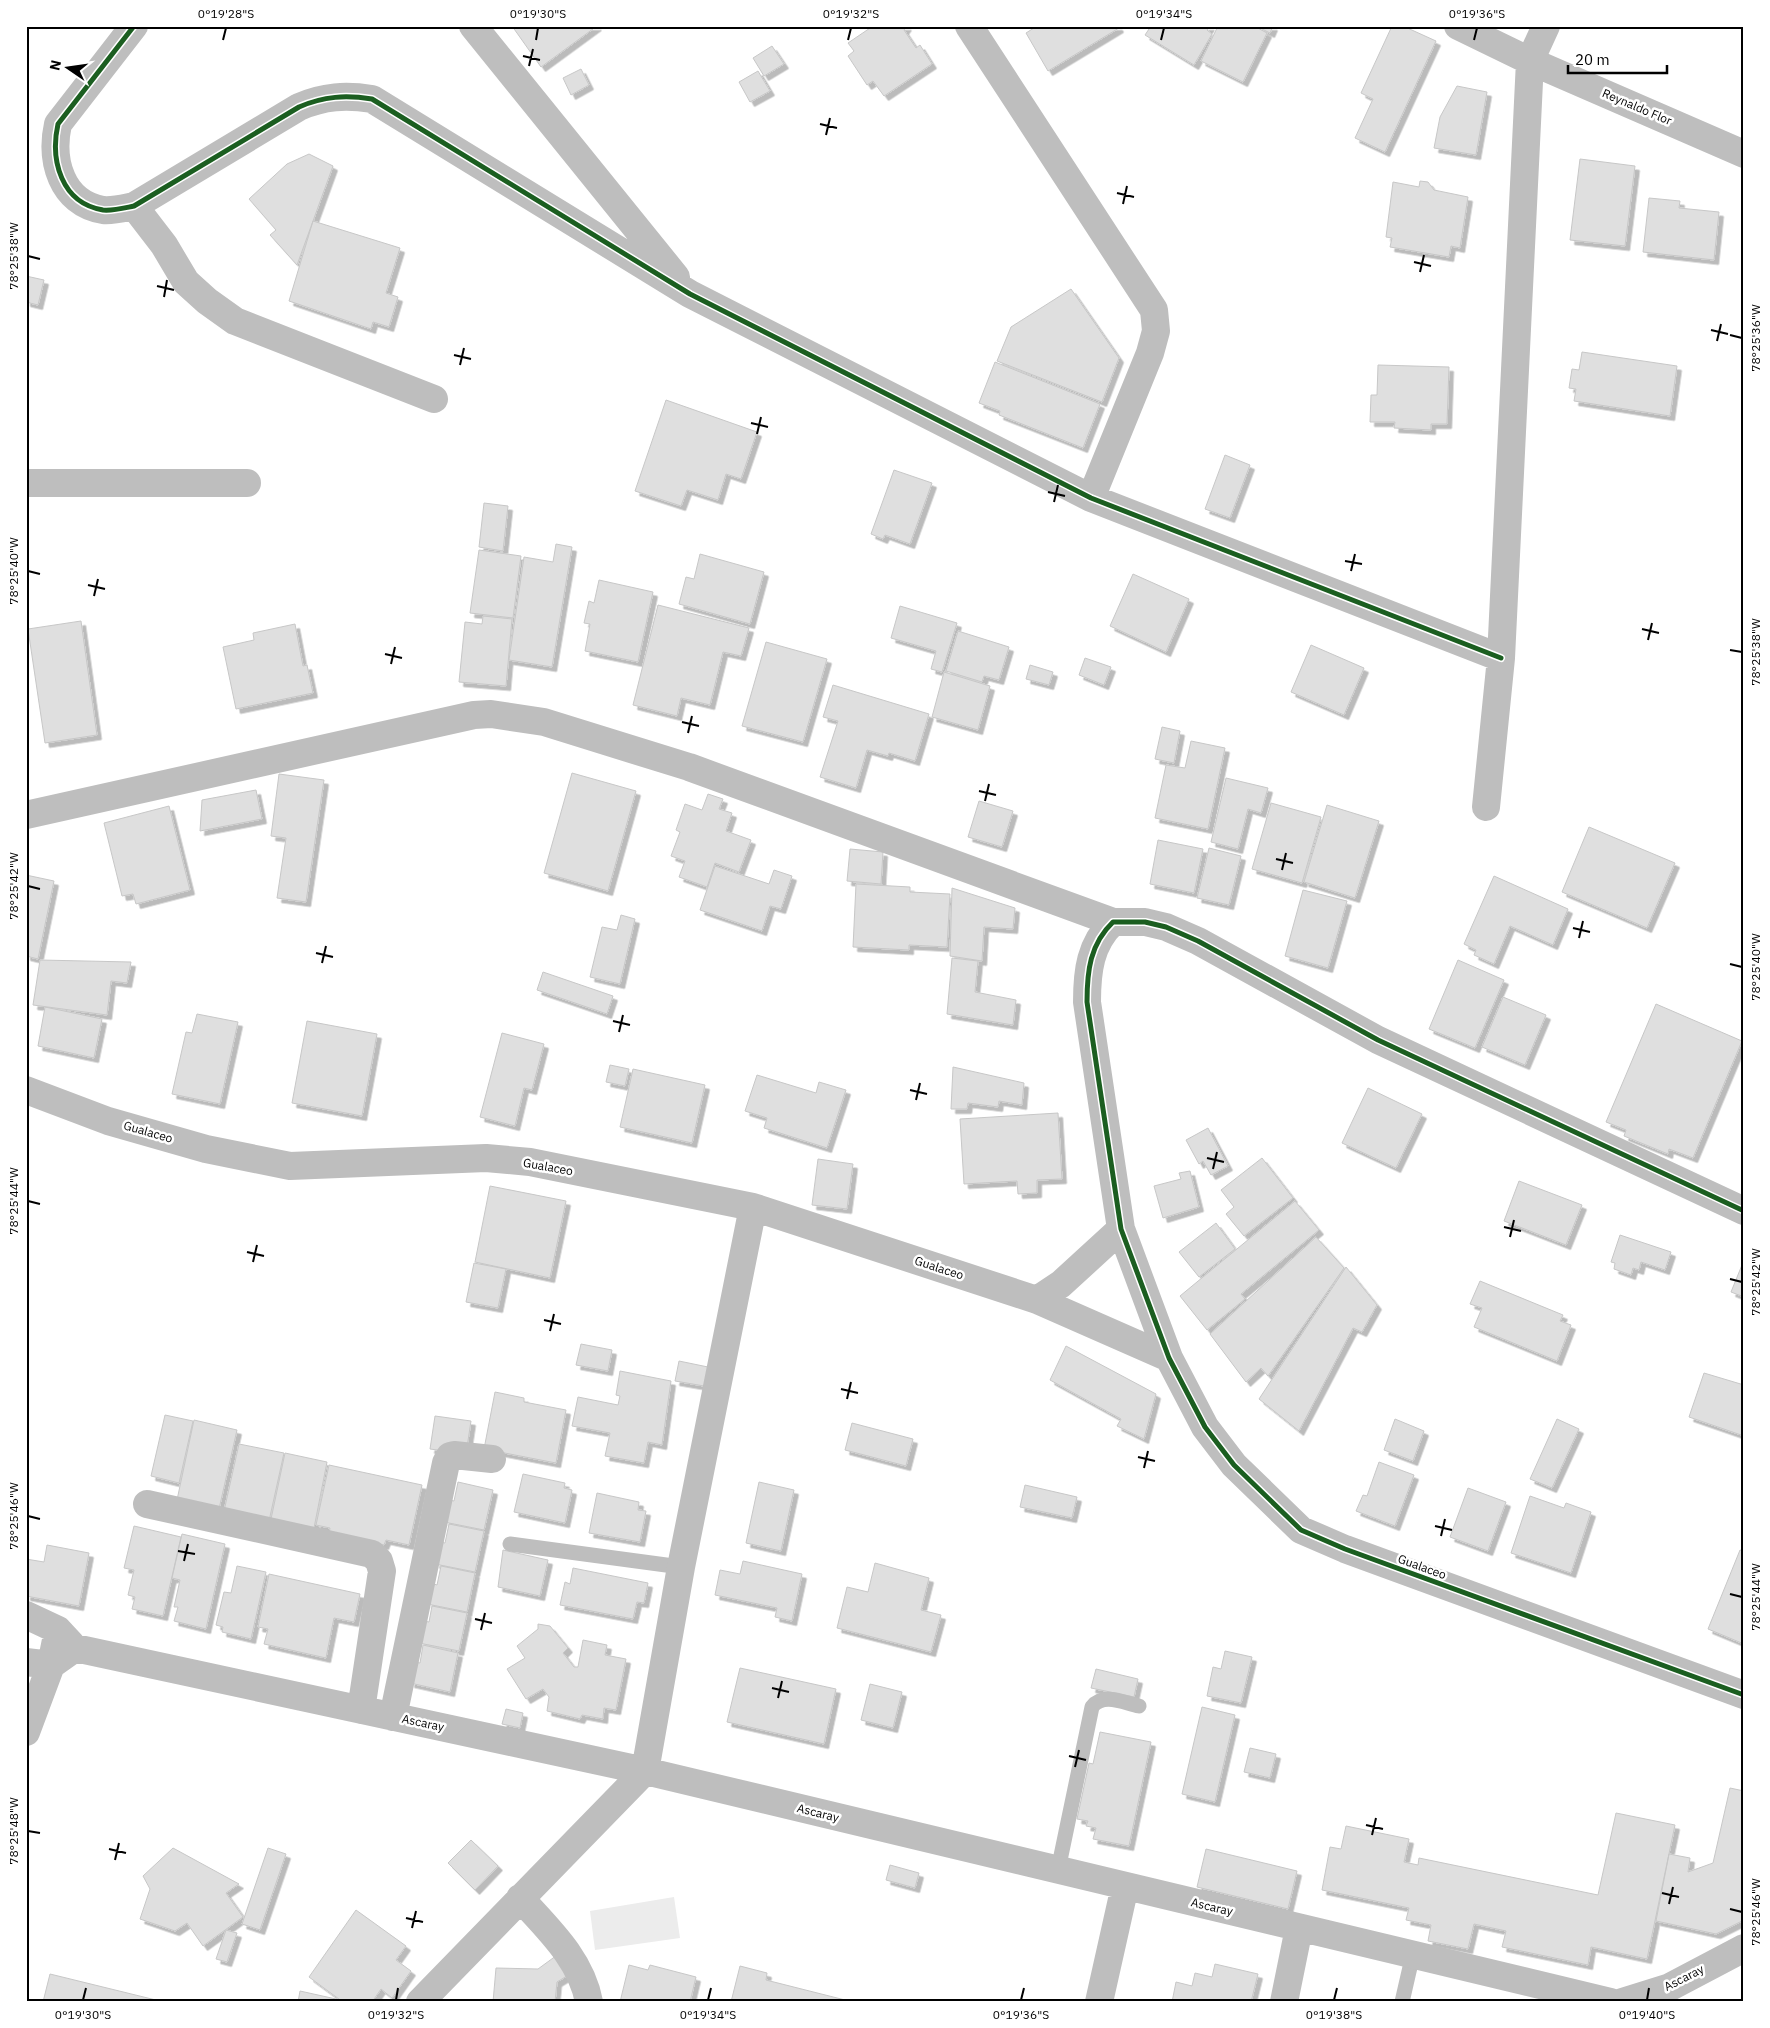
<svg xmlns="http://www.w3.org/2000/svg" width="1770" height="2028" font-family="'IBM Plex Sans',sans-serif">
<defs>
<filter id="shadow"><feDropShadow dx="4.5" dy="4.5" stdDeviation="0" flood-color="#0004"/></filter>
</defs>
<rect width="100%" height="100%" fill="#fff"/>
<path fill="#ececec" d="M674,1897L680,1938L595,1950L590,1911Z"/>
<path fill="#dfdfdf" stroke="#c7c7c7" filter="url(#shadow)" d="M512,26H597L541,67Z
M873,26H907L904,30L916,48L920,45L932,64L884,96L873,81L867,85L848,56L854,51L848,43Z
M1037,26H1118L1119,28L1048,71L1026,33Z
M1151,26H1210L1207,30L1212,34L1194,65L1145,35Z
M1218,26H1254L1267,33L1243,82L1201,61Z
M1256,26H1273L1270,33Z
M1392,26H1403L1436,41L1385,152L1355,138L1373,99L1361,93Z
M772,46L784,64L764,76L753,58Z
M581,69L589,85L571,95L563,78Z
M758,71L770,91L750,102L739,82Z
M1457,86L1487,92L1476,155L1434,148L1440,117Z
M309,154L333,166L297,265L270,235L276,230L249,199L287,164Z
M1580,159L1635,166L1625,246L1570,240Z
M1420,181L1428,182L1434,190L1468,197L1460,248L1451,246L1449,257L1390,247L1392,238L1386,237L1393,182L1419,187Z
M1649,198L1680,201L1679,208L1719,212L1714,260L1643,252Z
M313,221L400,248L386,293L398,297L389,327L373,322L371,329L289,301Z
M26,276L44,280L38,305L26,302Z
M1071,289L1119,358L1102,402L997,361L1011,327Z
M1582,352L1677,366L1670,416L1574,401L1576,389L1569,388L1572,369L1579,370Z
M995,362L1100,404L1083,448L999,415L1000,411L979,403Z
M1378,365L1449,367L1447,424H1431V430L1394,428L1395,422H1370L1371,395H1377Z
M666,400L757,432L741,479L726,474L718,500L687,490L681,506L635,491Z
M1225,455L1250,465L1230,518L1205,509Z
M894,470L932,483L910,544L885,535L883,539L871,534Z
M484,503L508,506L503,551L479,547Z
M556,544L572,547L552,667L509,660L524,557L553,562Z
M479,550L521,556L513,618L470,613Z
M700,554L764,572L750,624L679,604L686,577L694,579Z
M1133,574L1189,599L1166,652L1110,626Z
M599,580L653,592L638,662L585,651L590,624L584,623L589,601L594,603Z
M658,605L749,628L741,656L723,652L710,705L681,698L677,716L633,705Z
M900,606L957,623L942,672L931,669L936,651L891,638Z
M483,616L512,619L506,686L459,682L465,622L482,624Z
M81,621L97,735L45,743L28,629Z
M295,624L303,666L307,665L313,693L236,709L223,647L254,640L253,633Z
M958,631L1009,647L999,680L984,676L982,682L946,671Z
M766,642L827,659L803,742L742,726Z
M1311,645L1364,668L1344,715L1291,692Z
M1085,658L1111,667L1104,685L1079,675Z
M1030,665L1053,672L1049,685L1026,679Z
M944,672L990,686L978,730L932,717Z
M833,685L929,714L915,761L889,753L888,756L867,750L856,788L820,777L838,721L823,717Z
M1162,727L1180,731L1174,763L1155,759Z
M1191,741L1225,748L1208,829L1155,818L1166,765L1185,768Z
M572,773L636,791L608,891L544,873Z
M279,774L324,780L306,902L277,898L286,838L271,836Z
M1226,778L1268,788L1261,813L1248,809L1238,849L1211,842Z
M256,790L262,819L200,831L202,800Z
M708,794L723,799L719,809L732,813L726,831L751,840L739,872L715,863L707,887L679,877L685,861L671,856L680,832L676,830L685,804L702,810Z
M979,801L1013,811L1002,847L968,837Z
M1271,803L1321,817L1302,883L1252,869Z
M1327,805L1379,821L1355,898L1304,882Z
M169,806L190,890L136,904L133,894L122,896L104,823Z
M1589,827L1675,863L1647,928L1562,892Z
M1158,840L1203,849L1194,893L1150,884Z
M1209,848L1241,856L1229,905L1197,898Z
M850,849L883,852L881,884L847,881Z
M715,866L769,884L774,870L792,876L781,909L770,906L762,931L700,910Z
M26,875L54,881L38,959L26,956Z
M1494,876L1568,909L1553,945L1510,926L1494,964L1474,955L1476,950L1464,944Z
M856,884L910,887V892L950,894L947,947L909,945V950L853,947Z
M952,888L1015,908L1013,929L984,927L982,961L950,956Z
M1303,890L1347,901L1328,968L1285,956Z
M621,915L635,919L620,984L590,977L602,927L617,930Z
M952,958L978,961L975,992L1016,1000L1013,1025L947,1014Z
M40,960L131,962L127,983L111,981L107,1015L33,1005Z
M1458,960L1504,980L1475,1048L1429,1029Z
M543,972L613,996L607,1014L537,990Z
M1503,997L1546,1015L1525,1065L1482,1047Z
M1656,1004L1742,1041L1693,1158L1669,1149L1668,1154L1624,1136L1626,1130L1606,1122Z
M45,1007L102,1019L94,1058L38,1046Z
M197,1014L238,1022L220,1104L172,1094L186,1032L192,1033Z
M307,1021L377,1034L362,1116L292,1103Z
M502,1033L544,1044L532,1090L524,1088L515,1126L480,1117Z
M610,1065L629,1069L625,1086L606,1082Z
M953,1067L1024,1083L1022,1105L999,1101L998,1107L968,1103L967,1109H951Z
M633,1069L705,1085L692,1143L620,1127Z
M757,1075L816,1093L819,1082L846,1090L827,1148L764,1128L767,1118L745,1111Z
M1368,1088L1422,1114L1396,1168L1342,1143Z
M1058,1113L1062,1179L1037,1180V1193L1018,1194L1017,1181L964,1184L960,1119Z
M1208,1128L1228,1166L1211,1175L1203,1161L1199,1164L1186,1140Z
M1262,1158L1293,1198L1244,1236L1226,1214L1234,1207L1221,1190Z
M818,1159L853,1164L847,1209L812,1205Z
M1190,1171L1199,1207L1163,1218L1154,1186L1181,1179L1179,1173Z
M1519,1181L1582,1205L1566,1245L1504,1221Z
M490,1186L566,1201L550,1278L475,1262Z
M1295,1201L1319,1230L1241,1294L1245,1299L1207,1330L1180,1296Z
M1216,1223L1235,1249L1199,1277L1179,1252Z
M1620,1235L1671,1252L1665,1270L1641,1262L1639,1270L1633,1268L1631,1275L1614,1269L1615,1263L1611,1262Z
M1316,1237L1344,1268L1268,1376L1261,1368L1246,1382L1210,1334Z
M1744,1260V1297L1731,1292Z
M474,1263L506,1269L498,1308L466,1302Z
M1346,1267L1377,1305L1362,1332L1353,1328L1299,1431L1259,1399Z
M1480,1281L1563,1315L1560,1321L1571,1325L1557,1361L1474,1327L1482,1308L1470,1304Z
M581,1344L612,1350L608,1371L576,1365Z
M1066,1346L1156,1394L1144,1439L1117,1426L1121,1419L1050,1380Z
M679,1361L708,1367L704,1386L675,1381Z
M620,1371L671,1381L662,1445L648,1442L644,1463L605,1456L610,1433L572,1426L578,1397L618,1405L620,1396L616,1395Z
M1704,1373L1744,1385V1436L1689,1417Z
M495,1392L524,1398V1402L566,1410L556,1463L484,1449Z
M165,1415L193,1421L179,1483L151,1476Z
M435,1416L471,1421L466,1454L430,1449Z
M1395,1419L1424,1431L1413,1461L1384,1450Z
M1557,1419L1579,1429L1552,1488L1530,1479Z
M194,1420L237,1430L219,1509L177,1500Z
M852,1423L913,1439L906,1466L845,1450Z
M239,1444L284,1453L269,1521L224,1511Z
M285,1453L327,1462L314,1528L271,1519Z
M1379,1462L1414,1475L1395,1526L1356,1511L1363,1495L1367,1496Z
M329,1465L422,1485L409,1545L386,1540L384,1545L329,1534L330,1528L316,1525Z
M523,1474L565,1483L564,1488L572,1490L565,1523L514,1512Z
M458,1482L493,1490L484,1530L444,1522L449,1500L454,1501Z
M759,1482L794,1490L781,1551L746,1543Z
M1025,1485L1077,1497L1072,1518L1020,1507Z
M1468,1488L1506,1502L1488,1551L1450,1537Z
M597,1493L639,1502L638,1510L646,1511L640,1542L589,1533Z
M1530,1496L1564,1508L1566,1503L1591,1512L1571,1573L1511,1553Z
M449,1524L484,1531L475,1572L435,1564L440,1542L445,1543Z
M134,1526L181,1537L163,1616L132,1609L135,1597L128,1595L134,1570L124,1568Z
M182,1534L225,1544L206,1629L174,1621L178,1607H174L180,1580L172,1578Z
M47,1545L89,1553L79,1606L26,1596V1559L44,1562Z
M503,1550L548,1560L540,1596L498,1587Z
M1740,1550L1744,1551V1644L1708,1629Z
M743,1561L802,1574L792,1621L775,1617L777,1608L715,1595L720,1570L740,1574Z
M875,1563L929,1578L921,1610L941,1615L931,1652L837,1628L847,1587L868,1592Z
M237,1566L266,1572L251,1639L222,1632L223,1627L216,1625L224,1592L231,1593Z
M441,1566L475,1573L467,1612L427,1604L431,1583L437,1585Z
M573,1568L648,1583L644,1603L637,1602L633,1619L560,1605L565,1582L570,1584Z
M269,1574L360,1594L354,1622L334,1618L326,1658L264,1644L268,1629L258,1627Z
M432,1606L467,1613L459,1651L419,1643L424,1621L429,1622Z
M538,1624L550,1626L568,1648L563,1653L574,1667H578L583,1640L607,1645L605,1655L626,1659L616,1710L604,1708L603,1719L582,1715L580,1719L547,1711L549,1697L543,1689L526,1699L507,1669L525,1658L517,1646L538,1629Z
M423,1645L458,1653L450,1692L410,1683L414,1662L420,1663Z
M1225,1651L1252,1657L1241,1703L1207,1696L1213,1667L1221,1669Z
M740,1668L836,1689L824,1744L727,1722Z
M1096,1669L1138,1679L1134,1697L1091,1688Z
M870,1684L902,1692L893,1728L861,1720Z
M1202,1707L1235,1715L1215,1802L1182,1794Z
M506,1709L523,1713L520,1728L502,1724Z
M1100,1732L1151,1742L1129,1846L1093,1839L1096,1828L1086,1826L1088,1821L1077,1819L1089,1763L1093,1764Z
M1250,1748L1276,1754L1270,1778L1244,1772Z
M1730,1788L1744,1791V1920L1716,1934L1656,1921L1669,1854L1690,1858L1688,1872L1713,1863Z
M1616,1813L1675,1825L1647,1959L1591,1947L1588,1965L1502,1947L1506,1931L1474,1924L1468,1949L1428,1941L1431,1925L1406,1920L1409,1908L1322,1890L1330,1847L1341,1849L1346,1826L1409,1839L1404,1862L1418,1865L1419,1858L1598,1895Z
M471,1840L498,1866L475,1890L448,1863Z
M173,1848L239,1884L226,1893L243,1917L203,1946L187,1923L175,1931L140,1919L150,1889L143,1876Z
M268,1848L286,1854L260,1930L242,1924Z
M1206,1849L1297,1871L1288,1909L1197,1887Z
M890,1865L919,1873L915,1888L886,1880Z
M356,1910L406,1946L396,1960L411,1971L392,1998L381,1989L372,2002H343L309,1977Z
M226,1930L237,1933L227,1962L216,1959Z
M564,1950L575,1971L557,1982L555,2002H493L496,1968L538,1969Z
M1215,1964L1258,1974L1251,2002H1172L1176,1982L1192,1986L1195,1973L1212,1977Z
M629,1965L648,1970L650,1965L696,1977L690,2002H620Z
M740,1966L767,1973L766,1980L853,2002H731Z
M50,1974L164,2002H43Z
M300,1991L336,1999L335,2002H298Z"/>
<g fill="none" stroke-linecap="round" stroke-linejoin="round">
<path stroke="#bebebe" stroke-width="15" d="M510,1544L681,1567
M1058,1870L1092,1707C1103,1692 1124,1703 1139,1706
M1402,2002L1413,1954"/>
<path stroke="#bebebe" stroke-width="28" d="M134,26L58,124C50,160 61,203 103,210C113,211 124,208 134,206L299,107C324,96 346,95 372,99L690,294L1091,498L1501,658
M473,26L676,277
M969,26L1154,310L1156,331L1150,353L1091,498
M1458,26L1530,61L1744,154
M134,206L164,245L186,282L207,301L235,321L434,399
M26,483H247
M1486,807L1501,658L1530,61L1546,26
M26,815L474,715L491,714L544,722L689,767L1113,922
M26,1090L108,1121L206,1149L290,1166L486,1158L530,1162L753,1207L1037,1300L1169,1358
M1744,1211L1378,1040L1198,941L1166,927L1145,922H1113C1090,944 1087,971 1087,1002L1121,1229L1169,1358L1205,1427L1234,1465L1301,1530L1345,1549L1744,1695
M1037,1300L1061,1284L1121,1229
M147,1504L372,1554L379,1561L382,1571L361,1710
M26,1615L58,1630L71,1644
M26,1662L51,1665L75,1648L89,1651L645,1771L1611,2002
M393,1717L446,1463L450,1456L454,1455L492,1459
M26,1732L51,1665L58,1630
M520,1898C548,1929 581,1959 589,2002
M420,2002L645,1771L681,1567L753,1207
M1099,2002L1125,1886
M1284,2002L1299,1928
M1622,2002L1670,1987L1744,1948"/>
<defs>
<path id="cycleway" d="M134,26L58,124C50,160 61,203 103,210C113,211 124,208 134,206L299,107C324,96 346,95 372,99L690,294L1091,498L1501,658
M1744,1211L1378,1040L1198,941L1166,927L1145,922H1113C1090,944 1087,971 1087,1002L1121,1229L1169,1358L1205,1427L1234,1465L1301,1530L1345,1549L1744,1695"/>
</defs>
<use href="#cycleway" stroke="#fff" stroke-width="8"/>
<use href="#cycleway" stroke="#1b5e20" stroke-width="5"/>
</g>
<path fill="none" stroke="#000" stroke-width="2" d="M223,40L226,28M536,40L538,28M848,40L851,28M1161,40L1164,28M1474,40L1477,28M523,56L540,60M529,66L533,49M820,124L837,128M826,135L830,118M1117,193L1134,197M1123,204L1127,186M28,256L40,259M1414,262L1431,266M1420,272L1424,255M157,286L174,290M164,297L167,280M1711,330L1728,334M1730,335L1742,338M1717,341L1721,324M454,355L471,359M460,365L464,348M751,423L768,427M757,434L761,417M1048,492L1065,496M1054,502L1058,485M1345,561L1362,564M28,571L40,574M1351,571L1355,554M88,585L105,589M94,596L98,579M1642,629L1659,633M1648,640L1652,623M1730,650L1742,652M385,654L402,658M391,664L395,647M682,722L699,726M688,733L692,716M979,791L996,795M985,801L989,784M1276,859L1293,863M1282,870L1286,853M28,886L40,889M1573,928L1590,932M1579,938L1583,921M316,953L333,957M322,963L326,946M1730,964L1742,967M613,1021L630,1025M619,1032L623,1015M910,1090L927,1094M916,1100L920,1083M1207,1158L1224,1162M1213,1169L1217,1152M28,1201L40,1204M1504,1227L1521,1231M1510,1237L1514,1220M247,1252L264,1256M253,1262L257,1245M1730,1279L1742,1282M544,1320L561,1324M550,1331L554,1314M841,1389L858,1393M847,1399L851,1382M1138,1457L1155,1461M1144,1468L1148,1451M28,1516L40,1519M1435,1526L1452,1530M1441,1536L1445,1519M178,1551L195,1554M184,1561L188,1544M1730,1594L1742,1597M475,1619L492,1623M481,1630L485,1613M772,1688L789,1692M778,1698L782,1681M1069,1756L1086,1760M1075,1767L1079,1750M1366,1825L1383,1829M28,1831L40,1833M1372,1835L1376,1818M109,1849L126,1853M115,1860L119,1843M1662,1893L1679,1897M1669,1904L1673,1887M1730,1909L1742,1912M406,1918L423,1922M412,1928L416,1911M83,2000L86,1988M396,2000L398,1988M708,2000L711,1988M1021,2000L1024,1988M1334,2000L1337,1988M1647,2000L1649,1988"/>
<g text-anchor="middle" stroke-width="5" stroke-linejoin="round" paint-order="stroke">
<g font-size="12" fill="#000" stroke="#fff">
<text transform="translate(1637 107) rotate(23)" y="4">Reynaldo Flor</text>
<text transform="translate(148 1132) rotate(16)" y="4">Gualaceo</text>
<text transform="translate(548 1167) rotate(10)" y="4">Gualaceo</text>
<text transform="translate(939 1268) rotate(18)" y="4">Gualaceo</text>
<text transform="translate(1422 1567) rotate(20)" y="4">Gualaceo</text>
<text transform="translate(423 1723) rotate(12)" y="4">Ascaray</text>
<text transform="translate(818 1813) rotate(14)" y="4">Ascaray</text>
<text transform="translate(1212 1907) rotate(13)" y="4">Ascaray</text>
<text transform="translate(1684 1978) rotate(-27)" y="4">Ascaray</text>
</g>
</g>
<rect width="1770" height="2028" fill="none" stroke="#ffffff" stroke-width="55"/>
<g transform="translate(68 68) rotate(283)" stroke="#ffffff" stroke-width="4" paint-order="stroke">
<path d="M0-4L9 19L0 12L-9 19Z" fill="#000000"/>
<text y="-8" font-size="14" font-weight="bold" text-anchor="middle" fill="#000000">N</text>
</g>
<path d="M1568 65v8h99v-8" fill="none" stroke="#000000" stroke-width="2.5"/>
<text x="1575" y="65" font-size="15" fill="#000000" stroke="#ffffff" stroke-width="4" paint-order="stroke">20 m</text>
<rect x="28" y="28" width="1714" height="1972" fill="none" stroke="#000" stroke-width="2"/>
<g font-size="12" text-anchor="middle" fill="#000">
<text x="226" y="18">0°19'28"S</text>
<text x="538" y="18">0°19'30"S</text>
<text x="851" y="18">0°19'32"S</text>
<text x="1164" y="18">0°19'34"S</text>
<text x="1477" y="18">0°19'36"S</text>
<text transform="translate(14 256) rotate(-90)" y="4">78°25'38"W</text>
<text transform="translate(1756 338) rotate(-90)" y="4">78°25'36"W</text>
<text transform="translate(14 571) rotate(-90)" y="4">78°25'40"W</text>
<text transform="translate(1756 652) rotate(-90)" y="4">78°25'38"W</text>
<text transform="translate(14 886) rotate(-90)" y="4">78°25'42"W</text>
<text transform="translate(1756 967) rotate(-90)" y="4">78°25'40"W</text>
<text transform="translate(14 1201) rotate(-90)" y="4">78°25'44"W</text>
<text transform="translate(1756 1282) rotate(-90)" y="4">78°25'42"W</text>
<text transform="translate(14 1516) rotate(-90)" y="4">78°25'46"W</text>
<text transform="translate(1756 1597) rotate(-90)" y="4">78°25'44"W</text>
<text transform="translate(14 1831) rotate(-90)" y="4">78°25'48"W</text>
<text transform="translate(1756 1912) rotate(-90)" y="4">78°25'46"W</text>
<text x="83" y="2019">0°19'30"S</text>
<text x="396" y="2019">0°19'32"S</text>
<text x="708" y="2019">0°19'34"S</text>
<text x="1021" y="2019">0°19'36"S</text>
<text x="1334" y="2019">0°19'38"S</text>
<text x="1647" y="2019">0°19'40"S</text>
</g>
</svg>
